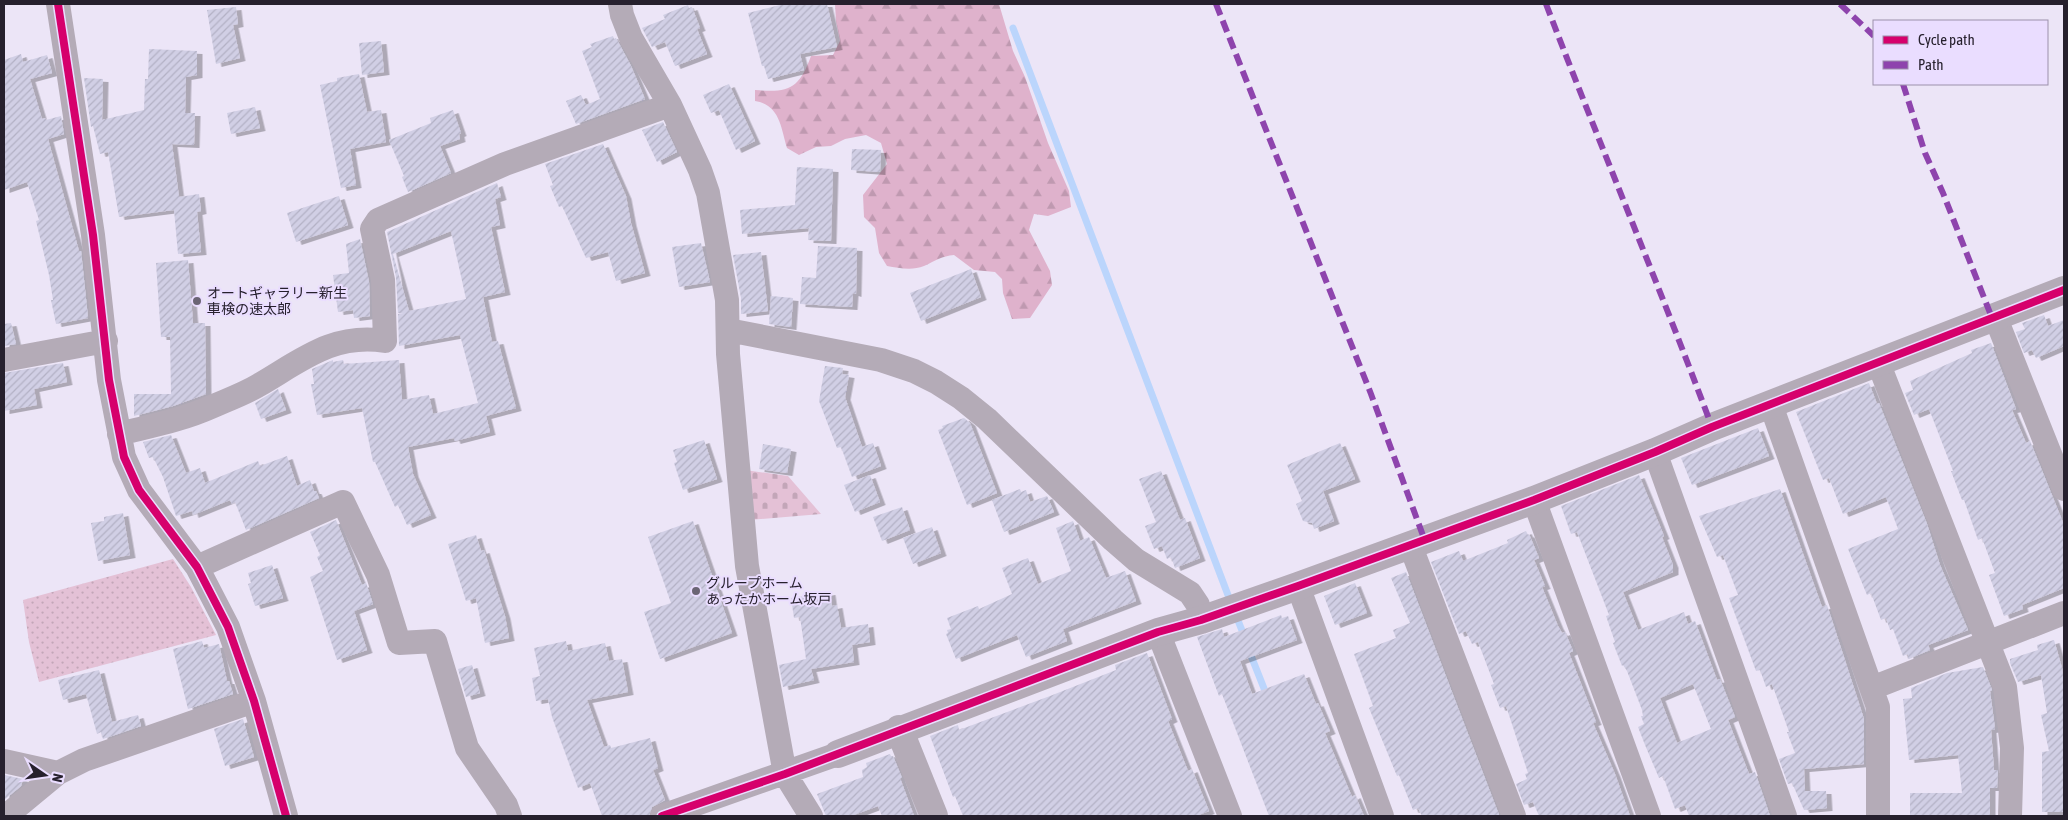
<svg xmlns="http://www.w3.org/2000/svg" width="2068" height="820" font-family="'Asap Condensed','Noto Sans JP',sans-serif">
<defs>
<pattern id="forest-firs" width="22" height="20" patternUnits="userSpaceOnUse" patternTransform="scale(1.25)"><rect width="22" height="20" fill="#dfb2cc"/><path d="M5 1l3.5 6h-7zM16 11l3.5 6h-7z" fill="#bf99b0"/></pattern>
<pattern id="cemetery-stones" width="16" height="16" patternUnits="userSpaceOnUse" patternTransform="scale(1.25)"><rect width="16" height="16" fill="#e4c1d6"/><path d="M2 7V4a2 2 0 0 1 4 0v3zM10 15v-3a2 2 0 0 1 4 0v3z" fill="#c3a6b8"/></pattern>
<pattern id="park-dots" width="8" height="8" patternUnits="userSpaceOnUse" patternTransform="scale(1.25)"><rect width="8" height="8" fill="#e4c1d6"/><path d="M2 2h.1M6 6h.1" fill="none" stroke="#c3a6b8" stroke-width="1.8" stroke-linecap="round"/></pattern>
<pattern id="building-hatch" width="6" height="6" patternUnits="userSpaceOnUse" patternTransform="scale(1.25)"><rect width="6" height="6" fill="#d1cfe5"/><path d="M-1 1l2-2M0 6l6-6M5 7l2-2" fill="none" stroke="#b3b1c5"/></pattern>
<filter id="shadow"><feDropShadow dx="5.5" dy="3" stdDeviation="0" flood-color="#0004"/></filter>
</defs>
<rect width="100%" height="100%" fill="#ece5f7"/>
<path fill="url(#forest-firs)" d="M835,4H999L1013,51L1025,77L1048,143L1069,191L1071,207L1048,216L1034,214L1029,230L1050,271L1052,285L1030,318L1012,319L1003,293L1002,279L995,272L974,270L954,255C942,256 935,261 924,266C912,271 899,268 887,266L879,253L875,228L864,217L863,195L887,164L881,143L866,135L845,139L831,146L816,147L799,155L787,148C781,128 780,105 755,101V90C789,93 799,89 811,56L833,55L840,41L836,21Z"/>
<path fill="url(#cemetery-stones)" d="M745,470L788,476L821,514L749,520Z"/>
<path fill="url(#park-dots)" d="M173,559L191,587L216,635L39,682L29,642L23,600Z"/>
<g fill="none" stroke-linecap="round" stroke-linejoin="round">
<path stroke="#bbd5fc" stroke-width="7" d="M1013,28L1231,603
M1235,613L1245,638
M1248,648L1267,696"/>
</g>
<path fill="url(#building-hatch)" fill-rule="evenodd" filter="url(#shadow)" d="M784,4H827L837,47L800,54L804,70L768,79L764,66H762L748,13Z
M688,5L689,8L692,7L700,28L697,29L707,54L675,66L665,42L652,47L642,28L665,19L663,15Z
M236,7L238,24L233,25L240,58L216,64L207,10Z
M613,36L614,39L616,38L631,66L645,99L576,124L566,101L581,95L586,105L600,99L582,51L592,47L590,44Z
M381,41L384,72L362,75L359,43Z
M149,49L197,51V75L186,77L185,113H195L194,145L172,144L179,197L199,194L201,211L197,212L201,252L178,254L174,210L119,217L108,152L100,154L93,126L91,127L84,78L103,79L102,120L144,110L145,79H148Z
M21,54L23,62L47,55L52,73L30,79L42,119L45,118L46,120L61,116L64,134L48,139L79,251H81L88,318L56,324L51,300H53L49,275L36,221L39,220L27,182L4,190V60Z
M359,74L367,112L381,110L386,142L350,149L356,185L341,188L320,85L337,81V78Z
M729,84L755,141L736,150L719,110L711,113L703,95Z
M255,107L260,128L231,134L227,113Z
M453,110L461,133L459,134L460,139L440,146L451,173L408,192L402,177L404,176L389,140L431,123L430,118Z
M663,122L677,152L657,162L642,130Z
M603,144L626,196L631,223L645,273L616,281L608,252L586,258L562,206L559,207L550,186L553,185L545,164Z
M852,149L881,150L880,172L851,170Z
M797,167L833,169L831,241L808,240L809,228L742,234L740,210L795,205Z
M497,183L501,197L495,199L500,225L491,227L505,292L483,297L492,342L498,341L516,408L486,416L490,432L455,441L454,438L408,447L413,474L431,515L407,525L398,505L395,507L375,462H373L362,408L317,415L311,384H314L312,369L333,360V362L343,360L344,364L399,360L402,400L429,395L433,414L478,403L460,335L399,346L398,314L403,313H398L396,277L387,232ZM451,231L466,299L409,311L393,254Z
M339,196L348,225L296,242L287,213Z
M360,239L369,282L370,316L354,318L353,310L338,312L333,275L349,273L346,244Z
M701,243L710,282L679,287L672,247Z
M818,246L857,248L856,294L853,293L852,307L800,304L802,277L816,278Z
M761,252L768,311L741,314V298L733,255Z
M188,260L193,323H205L206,394L173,406L134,416V394H171L170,337H161L156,263Z
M971,269L981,297L921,321L910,293Z
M771,296L793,298L791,327L769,324Z
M2044,315L2048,326L2064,320V346L2036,358L2032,350L2024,353L2016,332L2025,329L2022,323Z
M11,323L16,344L4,346V324Z
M1991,343L2016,409L2012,410L2026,443L2030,441L2064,525V588L2022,605L2023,609L2004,616L1989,575L1995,573L1982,538L1978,540L1964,500H1962L1951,471H1953L1929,409L1914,415L1905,393L1913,390L1910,381L1972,353L1971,350Z
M63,363L67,382L34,389L37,405L4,411V373Z
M825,366L843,368L842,374L849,375L845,397L862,447L873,443L881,466L852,477L841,447L837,448L819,401Z
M1869,383L1877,404L1879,403L1927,524L1940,565L1968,630L1928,645L1930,650L1908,659V654L1903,656L1893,629L1890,630L1886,618L1881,620L1871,593L1867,595L1848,549L1898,529L1886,497L1843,514L1829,478L1823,480L1796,412Z
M278,389L286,410L261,419L255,403Z
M964,418L970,423L997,493L967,505L938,430L943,428L942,426Z
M1758,428L1769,456L1692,485L1681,458Z
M171,435L186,473L200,468L205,483L258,461L260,466L287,456L297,486L310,480L314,491H316L319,498L246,530L235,502L232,504L230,500L193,515L192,511L176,516L163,477L153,457L149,458L143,442Z
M704,440L717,479L683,490L674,463L677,462L673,450Z
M1340,443L1355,479L1323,491L1334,521L1314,529L1312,523L1303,521L1296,504L1302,501L1287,465Z
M763,444L791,449L787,473L759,469Z
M1161,471L1180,520L1185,518L1200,558L1175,568L1171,557L1167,559L1162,546L1154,549L1145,526L1156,522L1139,479Z
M870,475L880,502L855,512L844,485Z
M1639,475L1664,536L1662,537L1673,565V572L1623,592L1638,630L1684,612L1688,624L1695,621L1717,680L1720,679L1735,717L1728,720L1749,774L1755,772L1770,816H1689L1685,805L1675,809L1663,776L1659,778L1645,745L1638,727L1644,724L1641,716H1643L1642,710L1627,671L1623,665L1622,666L1613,643L1615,642L1606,616L1609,615L1577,532L1571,534L1561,506ZM1693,684L1711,729L1677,743L1660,698Z
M1020,489L1021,492L1026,490L1030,502L1047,496L1054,512L1004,532L992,500Z
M1780,489L1822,607L1827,605L1864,719V764L1804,769L1805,791H1826L1827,808L1804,810L1792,783L1788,784L1779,759L1795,753L1787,732H1789L1772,684L1766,687L1760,670L1756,671L1729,598L1738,595L1723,555L1717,557L1699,516Z
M902,507L910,530L882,541L873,517Z
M123,513L130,555L98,561L91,523L104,521V517Z
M336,520L362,585L366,583L373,604L354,611L367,650L337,660L310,577L323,571L317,557L320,555L310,532Z
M693,521L732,633L660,659L644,612L671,603L648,537Z
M1073,521L1080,541L1089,537L1106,578L1125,571L1136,601L1063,629L1067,641L1026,657L1017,635L956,659L946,634L948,633L947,630L951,629L947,618L978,606L979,609L1012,594L1002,568L1028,558L1038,584L1071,571L1056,528Z
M932,527L941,553L913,564L903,538Z
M1526,531L1528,535L1529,534L1539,558L1534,560L1545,586L1542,587L1558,626L1562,633L1565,632L1573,651L1569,653L1596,722L1593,723L1615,774L1630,816H1539L1533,802L1524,805L1516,784L1527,779L1525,774L1528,773L1506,706L1500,708L1491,685L1494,684L1478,642L1472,644L1466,631L1459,634L1431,562L1459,551L1463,561L1508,543L1507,540Z
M476,535L481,551L484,550L505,616L509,638L485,643L476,598L466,601L448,544Z
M272,565L283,598L255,606L248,584L251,583L248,573Z
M1406,572L1499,815L1496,816H1422L1418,808L1413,810L1399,775L1397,776L1369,708L1373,706L1354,654L1396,638L1393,630L1410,623L1391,578Z
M1355,583L1367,613L1335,625L1324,596Z
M830,592L832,606L837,605L841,628L868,624L870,642L852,645L854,662L811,669L814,680L783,687L779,665L806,659L800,617L794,618L791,598Z
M1281,615L1282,618L1288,616L1297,640L1240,661L1252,694L1304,674L1316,704L1318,703L1330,731L1325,733L1352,797L1355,795L1364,816H1269L1222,694L1219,696L1197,637L1222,629L1224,637Z
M2054,640L2062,668L2064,685V812H2042V752L2049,751L2041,715L2047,713L2041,675L2018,682L2010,663V659L2038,650L2037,645Z
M202,641L204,648L219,644L227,681H229L233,694L188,709L173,649Z
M566,641L568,651L605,643L609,661L622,659L628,692L587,700L604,747L610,745L611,748L650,738L658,768L653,770L665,800L652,807L649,816H602L590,783L578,788L552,717L548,699L536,701L532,678L540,676L534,648Z
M1147,653L1172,719L1168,721L1188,771L1192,769L1209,811L1196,816H963L955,796L953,797L930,736L958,725L959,730L1050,696L1116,670L1115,665Z
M472,665L480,693L466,697L458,669Z
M1983,667L1992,690L1990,691L1995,729L1991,730L1994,770H1998L1997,788H1990V816H1910V793H1962L1958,755L1909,760L1903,699L1912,698L1911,688L1947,673Z
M99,670L112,722L138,715L141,726L103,739L101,732L97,734L86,694L63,700L58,680Z
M243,719L254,757L225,766L214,729Z
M890,754L891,756H893L902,778H900L914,816H882L878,806L851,816H826L817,794L863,777L862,770L867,767L866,763Z
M4,775L23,779L21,786L4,800Z"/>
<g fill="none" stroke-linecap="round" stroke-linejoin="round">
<path stroke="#b4abb7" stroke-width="24" d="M58,4L93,235L109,380L124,457L139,490L197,567L228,627L254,701L286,816
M620,4L622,15L631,38L670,105L700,170L708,193L727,300L728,354L747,566L785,774L811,816
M1995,316L2064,489
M728,330L881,360L914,371L936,382L961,398L987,419L1113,540L1136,560L1190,593L1198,605L1201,620
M4,360L106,341
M1878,362L2005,687L2012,748L2010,816
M1771,405L1878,707V816
M119,434C150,426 182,420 211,407C227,400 244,394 259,385C302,360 333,333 385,341L383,280L372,229L378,220L505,164L670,105
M1655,452L1785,816
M1534,500L1649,816
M1411,547L1514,816
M197,567L343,502L378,575L399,643L435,641L467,748L506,805L510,816
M1298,586L1382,816
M1158,632L1230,816
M1872,688L2064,613
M4,761L58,773
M6,816L58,773L84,760L254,701
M662,816L838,754"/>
<path stroke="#b4abb7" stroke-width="28" d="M899,729L934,816
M838,754L1158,632L1201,620L1298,586L1534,500L1655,452L1712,427L2064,290"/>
<path stroke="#8e44ad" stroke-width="6" stroke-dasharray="12 6" stroke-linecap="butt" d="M1216,4L1371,394L1425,541
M1546,4C1600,145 1659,285 1712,427
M1840,4L1874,36
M1903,84L1925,153L1943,193L1992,318"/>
<defs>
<path id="cycleway" d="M58,4L93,235L109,380L124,457L139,490L197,567L228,627L254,701L286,816
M662,816L785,774L1158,632L1201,620L1298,586L1534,500L1655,452L1712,427L2064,290"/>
</defs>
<use href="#cycleway" stroke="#eaddff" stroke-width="11"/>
<use href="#cycleway" stroke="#d6006c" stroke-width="8"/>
</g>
<g fill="#6b6574" stroke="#eaddff" stroke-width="2">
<circle cx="197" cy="301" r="5"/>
<circle cx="696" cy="591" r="5"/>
</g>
<g text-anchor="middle" stroke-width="4" stroke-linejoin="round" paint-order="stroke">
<g font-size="14" fill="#26202d" stroke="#eaddff" text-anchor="start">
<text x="207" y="298">オートギャラリー新生<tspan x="207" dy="16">車検の速太郎</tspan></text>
<text x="706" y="588">グループホーム<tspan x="706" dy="16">あったかホーム坂戸</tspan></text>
</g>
</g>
<rect width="2068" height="820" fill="none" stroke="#26202d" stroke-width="10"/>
<rect x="1873" y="20" width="175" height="65" fill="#eaddff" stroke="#9c91ab"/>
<rect x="1883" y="36" width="25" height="8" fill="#d6006c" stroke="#9c91ab"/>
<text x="1918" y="45" font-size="15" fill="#26202d">Cycle path</text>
<rect x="1883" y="61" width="25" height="8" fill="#8e44ad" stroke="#9c91ab"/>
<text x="1918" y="70" font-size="15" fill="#26202d">Path</text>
<g transform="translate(45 775) rotate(103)" stroke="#eaddff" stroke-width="4" paint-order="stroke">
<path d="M0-4L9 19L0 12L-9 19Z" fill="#26202d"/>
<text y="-8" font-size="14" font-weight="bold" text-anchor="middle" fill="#26202d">N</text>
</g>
</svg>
